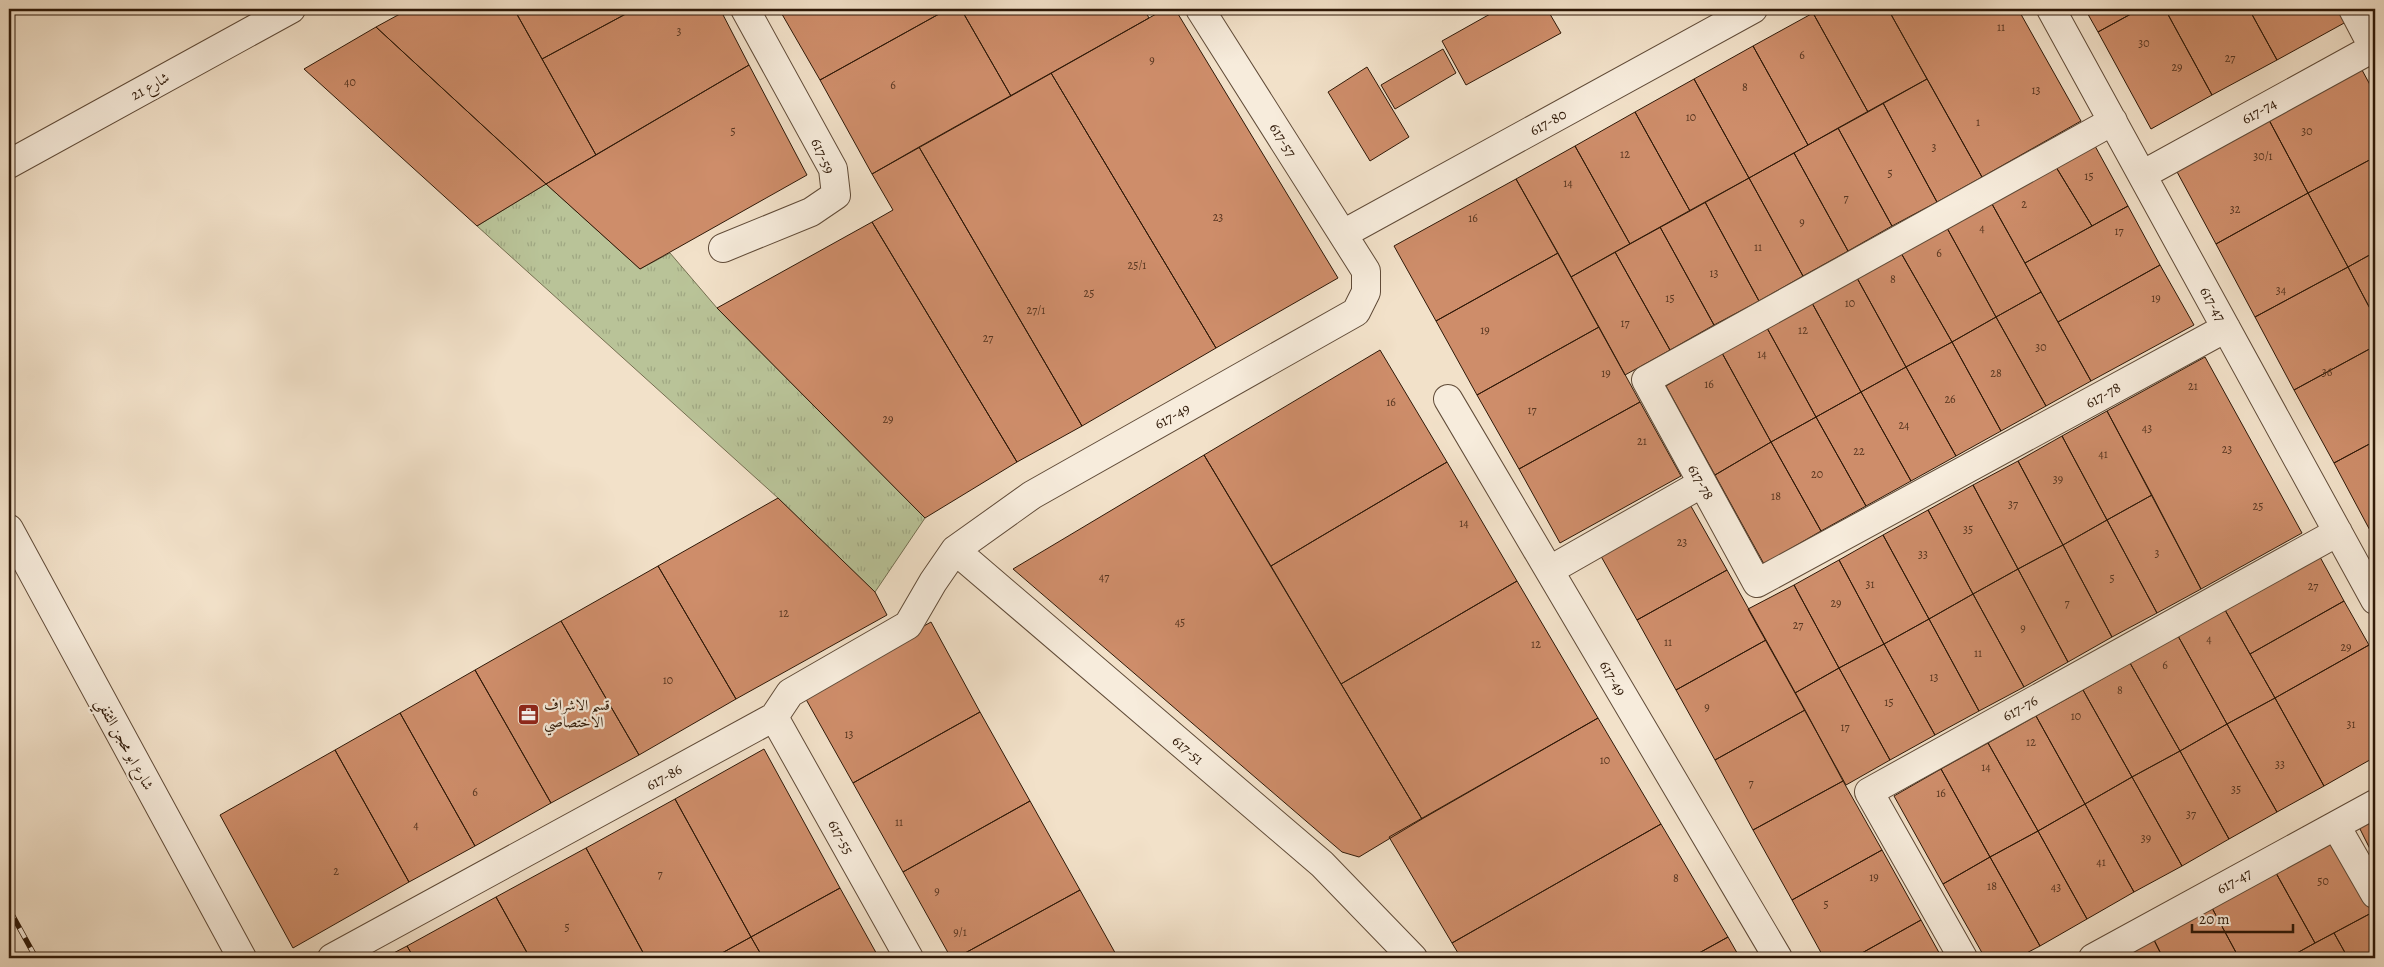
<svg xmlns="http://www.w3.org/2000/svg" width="2384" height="967" font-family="Alegreya,Amiri,serif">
<defs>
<pattern id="grass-tufts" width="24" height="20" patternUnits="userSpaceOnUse" patternTransform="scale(1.25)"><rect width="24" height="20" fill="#b9c398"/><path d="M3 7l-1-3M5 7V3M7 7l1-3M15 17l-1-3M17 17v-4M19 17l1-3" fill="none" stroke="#9fa782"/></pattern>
</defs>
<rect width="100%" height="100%" fill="#f2e1c9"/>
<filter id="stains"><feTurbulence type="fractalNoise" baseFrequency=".004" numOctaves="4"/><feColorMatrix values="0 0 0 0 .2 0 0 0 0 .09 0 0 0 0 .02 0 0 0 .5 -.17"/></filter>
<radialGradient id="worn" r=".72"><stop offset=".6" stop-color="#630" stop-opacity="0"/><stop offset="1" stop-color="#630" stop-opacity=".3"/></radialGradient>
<path fill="url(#grass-tufts)" stroke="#746e50" d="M546,184L640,269L670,253L717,308L925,518L875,592L778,498L477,226Z"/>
<path fill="#ce8d6a" stroke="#2f1908" d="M409,9H514L596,155L546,184L376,27Z
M514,9H635L542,59Z
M635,9H720L749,65L596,155L542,59Z
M779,9H948L820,80Z
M948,9H961L1011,96L872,174L820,80Z
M961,9H1144L1149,18L1011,96Z
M1165,9H1175L1338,278L1216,348L1051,73Z
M1499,9H1547L1561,33L1466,85L1442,41Z
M1821,9H1888L1927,79L1868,112L1813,13Z
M1888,9H2018L2081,121L1982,177Z
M2085,9H2140L2098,32Z
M2140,9H2165L2212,95L2151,129L2098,32Z
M2165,9H2249L2277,60L2212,95Z
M2249,9H2339L2346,22L2277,60Z
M1813,13L1868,112L1808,145L1753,46Z
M376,27L546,184L477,226L304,69Z
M1753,46L1808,145L1749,178L1694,79Z
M1443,49L1456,73L1395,109L1381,85Z
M749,65L807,175L640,269L546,184Z
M1367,67L1409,137L1370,161L1328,92Z
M2362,70L2375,94V157L2308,193L2269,120Z
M1051,73L1216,348L1082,426L919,147Z
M1694,79L1749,178L1690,211L1635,112Z
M1927,79L1982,177L1937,202L1883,103Z
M1883,103L1937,202L1892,226L1838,128Z
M1635,112L1690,211L1630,244L1575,146Z
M2269,120L2308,193L2216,244L2176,170Z
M1838,128L1892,226L1848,251L1794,153Z
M1575,146L1630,244L1571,277L1516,179Z
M2095,146L2128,206L2092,226L2056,167Z
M919,147L1082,426L1017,462L872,222L893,210L872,174Z
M1794,153L1848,251L1803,276L1749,178Z
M2375,157V252L2348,267L2308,193Z
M2056,167L2092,226L2025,263L1992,204Z
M1749,178L1803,276L1759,301L1705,202Z
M1516,179L1558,253L1436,321L1394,246Z
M2308,193L2348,267L2255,317L2216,244Z
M1705,202L1759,301L1714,325L1660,227Z
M1992,204L2041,292L1996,317L1947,228Z
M2128,206L2160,265L2058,322L2025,263Z
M872,222L1017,462L925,518L717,308Z
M1660,227L1714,325L1670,350L1615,252Z
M1947,228L1996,317L1952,342L1901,253Z
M1615,252L1670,350L1625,375L1571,277Z
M2375,252V318L2348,267Z
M1558,253L1599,327L1477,395L1436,321Z
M1901,253L1952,342L1906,367L1857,278Z
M2160,265L2194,325L2091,381L2058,322Z
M2348,267L2375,318V346L2294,390L2255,317Z
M1857,278L1906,367L1861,392L1812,303Z
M2041,292L2091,381L2046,406L1996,317Z
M1812,303L1861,392L1816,417L1767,328Z
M1996,317L2046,406L2001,431L1952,342Z
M1599,327L1640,402L1519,469L1477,395Z
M1767,328L1816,417L1771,442L1722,353Z
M1952,342L2001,431L1956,456L1906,367Z
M2375,346V441L2334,463L2294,390Z
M1380,350L1447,462L1271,566L1204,455Z
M1722,353L1771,442L1715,475L1666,386Z
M2205,357L2302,533L2201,589L2107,411Z
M1906,367L1956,456L1911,481L1861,392Z
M1861,392L1911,481L1866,506L1816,417Z
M1640,402L1681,476L1560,543L1519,469Z
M2107,411L2152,495L2107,520L2062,436Z
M1816,417L1866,506L1821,531L1771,442Z
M2062,436L2107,520L2063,545L2018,461Z
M2375,441V535L2373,536L2334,463Z
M1771,442L1821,531L1764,564L1715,475Z
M1204,455L1422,819L1359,857L1342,852L1013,569Z
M2018,461L2063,545L2018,569L1973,485Z
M1447,462L1517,581L1341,684L1271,566Z
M1973,485L2018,569L1973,594L1928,510Z
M2152,495L2201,589L2157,613L2107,520Z
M778,498L875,592L887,615L736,699L658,566Z
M1688,501L1727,570L1637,620L1598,551Z
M1928,510L1973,594L1929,619L1883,535Z
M2107,520L2157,613L2112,637L2063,545Z
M1883,535L1929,619L1884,644L1839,560Z
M2063,545L2112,637L2068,662L2018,569Z
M2320,557L2344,601L2250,654L2225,610Z
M1839,560L1884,644L1839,668L1794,585Z
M658,566L736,699L639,755L561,621Z
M2018,569L2068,662L2024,687L1973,594Z
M1727,570L1766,640L1676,690L1637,620Z
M1517,581L1598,718L1422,819L1341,684Z
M1794,585L1839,668L1795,693L1748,609Z
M1973,594L2024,687L1979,711L1929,619Z
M2344,601L2369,645L2275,698L2250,654Z
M2225,610L2275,698L2227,724L2178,636Z
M1929,619L1979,711L1935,735L1884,644Z
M561,621L639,755L551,803L475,670Z
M931,622L980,712L853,783L803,694Z
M2178,636L2227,724L2180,751L2130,663Z
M1766,640L1805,710L1715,760L1676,690Z
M1884,644L1935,735L1890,760L1839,668Z
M2369,645L2375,655V757L2324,786L2275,698Z
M2130,663L2180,751L2132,777L2083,690Z
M1839,668L1890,760L1846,785L1795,693Z
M475,670L551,803L475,846L400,713Z
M2083,690L2132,777L2085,804L2036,716Z
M2275,698L2324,786L2277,812L2227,724Z
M1805,710L1843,781L1753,830L1715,760Z
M980,712L1030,801L903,872L853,783Z
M400,713L475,846L409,882L335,750Z
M2036,716L2085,804L2038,831L1988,743Z
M1598,718L1661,824L1452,943L1389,837Z
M2227,724L2277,812L2229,839L2180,751Z
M1988,743L2038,831L1990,857L1941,769Z
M764,749L840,888L751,937L675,799Z
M335,750L409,882L293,948L220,815Z
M2180,751L2229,839L2182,866L2132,777Z
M1941,769L1990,857L1943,884L1894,796Z
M2132,777L2182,866L2134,892L2085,804Z
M1843,781L1882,850L1792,900L1753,830Z
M675,799L751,937L713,958H646L586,848Z
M1030,801L1080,890L956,958H951L903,872Z
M2085,804L2134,892L2087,919L2038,831Z
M2375,818V859L2359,827Z
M1661,824L1728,937L1690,958H1461L1452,943Z
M2038,831L2087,919L2040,946L1990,857Z
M2336,839L2375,911L2315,943L2276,873Z
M586,848L646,958H530L496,897Z
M1882,850L1921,920L1853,958H1824L1792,900Z
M1990,857L2040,946L2017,958H1985L1943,884Z
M2276,873L2315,943L2288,958H2239L2212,908Z
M840,888L879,958H763L751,937Z
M1080,890L1118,958H956Z
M496,897L530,958H414L407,946Z
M2212,908L2239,958H2163L2154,940Z
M2375,911V958H2348L2334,933Z
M1921,920L1942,958H1853Z
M2334,933L2348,958H2288L2315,943Z
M751,937L763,958H713Z
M1728,937L1740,958H1690Z
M2154,940L2163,958H2121Z
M407,946L414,958H384Z"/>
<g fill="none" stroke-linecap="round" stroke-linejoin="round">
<defs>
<path id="minor" d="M2051,9L2375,600
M2353,9L2375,51
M2113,121L1646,380L1757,583L2226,328
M9,164L291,9
M2142,175L2375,47
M1343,234L1753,9
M723,248L811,212L836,195L833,169L745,9
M1448,399L1778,958
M9,529L242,958
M955,550L1322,864L1413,958
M1550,570L1701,484
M774,717L909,958
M2336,826L2375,894
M332,958L774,717L790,693L908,625L933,582L955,550L1032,495L1356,312L1366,292V271L1200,9
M1963,958L1869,792L2338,532
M2093,958L2375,804"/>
</defs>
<use href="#minor" stroke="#604b38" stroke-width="30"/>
<use href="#minor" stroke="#f7ecdc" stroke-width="28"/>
<defs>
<path id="rail" d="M9,909L36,958"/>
</defs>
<use href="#rail" stroke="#2f1908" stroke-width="5.5"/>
<use href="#rail" stroke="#f7ecdc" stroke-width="4" stroke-dasharray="11" stroke-linecap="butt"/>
</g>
<defs>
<symbol id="office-square" viewBox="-11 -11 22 22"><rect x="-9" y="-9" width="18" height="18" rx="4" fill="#8f2418" stroke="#f7ecdc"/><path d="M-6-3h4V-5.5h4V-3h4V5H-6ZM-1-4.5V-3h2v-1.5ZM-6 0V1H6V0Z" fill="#fff"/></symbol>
</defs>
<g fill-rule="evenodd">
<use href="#office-square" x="516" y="702" width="25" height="25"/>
</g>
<g text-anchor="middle" stroke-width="4.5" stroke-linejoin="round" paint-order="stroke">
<g font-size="12" fill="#573620">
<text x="2001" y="31">11</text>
<text x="679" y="35">3</text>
<text x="2144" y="47">30</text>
<text x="1802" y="59">6</text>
<text x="2230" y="62">27</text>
<text x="1152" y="64">9</text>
<text x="2177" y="71">29</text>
<text x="350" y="86">40</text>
<text x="893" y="89">6</text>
<text x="1745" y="91">8</text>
<text x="2036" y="94">13</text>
<text x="1691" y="121">10</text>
<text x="1978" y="126">1</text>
<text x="733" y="135">5</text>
<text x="2307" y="135">30</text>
<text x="1934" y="151">3</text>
<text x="1625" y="158">12</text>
<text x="2263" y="160">30/1</text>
<text x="1890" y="177">5</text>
<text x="2089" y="180">15</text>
<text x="1568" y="187">14</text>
<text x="1846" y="202">7</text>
<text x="2024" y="208">2</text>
<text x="2235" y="213">32</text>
<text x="1218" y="221">23</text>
<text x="1473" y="222">16</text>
<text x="1802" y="226">9</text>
<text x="1982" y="232">4</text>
<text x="2119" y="235">17</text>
<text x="1758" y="251">11</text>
<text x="1939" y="257">6</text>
<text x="1137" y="269">25/1</text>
<text x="1714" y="277">13</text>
<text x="1893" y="283">8</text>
<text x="2281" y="294">34</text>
<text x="1089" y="297">25</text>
<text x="1670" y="302">15</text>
<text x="2156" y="302">19</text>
<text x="1850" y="307">10</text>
<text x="1036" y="314">27/1</text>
<text x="1625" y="327">17</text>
<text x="1485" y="334">19</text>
<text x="1803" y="334">12</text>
<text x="988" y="342">27</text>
<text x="2041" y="351">30</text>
<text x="1762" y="358">14</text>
<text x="2327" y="376">36</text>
<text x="1606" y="377">19</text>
<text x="1996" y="377">28</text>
<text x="1709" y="388">16</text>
<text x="2193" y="390">21</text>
<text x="1950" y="403">26</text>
<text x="1391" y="406">16</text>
<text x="1532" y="414">17</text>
<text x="888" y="423">29</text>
<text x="1904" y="429">24</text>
<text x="2147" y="432">43</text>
<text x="1642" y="445">21</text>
<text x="2227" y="453">23</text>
<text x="1859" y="455">22</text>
<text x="2103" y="458">41</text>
<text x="1817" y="478">20</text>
<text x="2058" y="483">39</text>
<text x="1776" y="500">18</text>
<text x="2013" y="508">37</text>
<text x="2258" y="510">25</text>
<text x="1464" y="527">14</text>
<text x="1968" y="533">35</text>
<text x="1682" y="546">23</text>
<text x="2157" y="557">3</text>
<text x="1923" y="558">33</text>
<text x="1104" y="581">47</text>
<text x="2112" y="582">5</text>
<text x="1870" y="588">31</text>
<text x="2313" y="590">27</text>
<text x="1836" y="607">29</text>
<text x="2067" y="607">7</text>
<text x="784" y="617">12</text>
<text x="1180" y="626">45</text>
<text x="1798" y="629">27</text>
<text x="2023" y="632">9</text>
<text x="2209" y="643">4</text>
<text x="1668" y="646">11</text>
<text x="1536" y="648">12</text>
<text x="2346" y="651">29</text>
<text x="1978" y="657">11</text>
<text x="2165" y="669">6</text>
<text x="1934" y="681">13</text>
<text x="668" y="684">10</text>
<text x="2120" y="694">8</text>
<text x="1889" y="706">15</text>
<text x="1707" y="711">9</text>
<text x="2076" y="720">10</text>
<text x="2351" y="728">31</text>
<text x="1845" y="731">17</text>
<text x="849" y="738">13</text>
<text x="2031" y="746">12</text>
<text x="1605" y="764">10</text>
<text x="2280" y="768">33</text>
<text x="1986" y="771">14</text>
<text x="1751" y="787">7</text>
<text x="2236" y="793">35</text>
<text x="475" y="796">6</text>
<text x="1941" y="797">16</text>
<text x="2191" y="818">37</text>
<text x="899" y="826">11</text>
<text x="416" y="829">4</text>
<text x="2146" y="842">39</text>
<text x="2101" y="866">41</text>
<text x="336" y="875">2</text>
<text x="660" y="878">7</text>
<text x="1874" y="881">19</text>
<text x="1676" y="882">8</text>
<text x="2323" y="885">50</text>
<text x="1992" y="890">18</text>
<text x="2056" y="891">43</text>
<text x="937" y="895">9</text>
<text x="1826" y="908">5</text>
<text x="567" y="931">5</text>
<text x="960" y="936">9/1</text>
</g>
<g font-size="15" fill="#2f1908" stroke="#f7ecdc">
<text transform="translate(150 86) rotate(-29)" y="5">شارع 21</text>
<text transform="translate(2259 111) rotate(-29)" y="5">617-74</text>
<text transform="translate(1548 122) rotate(-29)" y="5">617-80</text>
<text transform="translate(1283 140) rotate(58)" y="5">617-57</text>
<text transform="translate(823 156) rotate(66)" y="5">617-59</text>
<text transform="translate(2213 304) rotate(61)" y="5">617-47</text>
<text transform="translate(2103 395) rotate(-29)" y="5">617-78</text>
<text transform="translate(1172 416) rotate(-29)" y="5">617-49</text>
<text transform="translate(1701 482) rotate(61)" y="5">617-78</text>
<text transform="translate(1613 678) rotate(60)" y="5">617-49</text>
<text transform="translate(2020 708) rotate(-29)" y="5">617-76</text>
<text transform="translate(125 744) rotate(61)" y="5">شارع ابو محجن الثقفي</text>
<text transform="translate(1188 750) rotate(41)" y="5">617-51</text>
<text transform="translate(664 777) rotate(-29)" y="5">617-86</text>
<text transform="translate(841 837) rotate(61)" y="5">617-55</text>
<text transform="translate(2234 881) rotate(-29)" y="5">617-47</text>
</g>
<g font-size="15" fill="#2f1908" stroke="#f7ecdc" text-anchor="start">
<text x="544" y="710">قسم الاشراف<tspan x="544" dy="17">الاختصاصي</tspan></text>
</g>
</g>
<rect width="2384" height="967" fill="none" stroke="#f2e1c9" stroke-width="30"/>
<rect x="10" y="10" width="2364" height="947" fill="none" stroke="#2f1908" stroke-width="2.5"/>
<rect x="15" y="15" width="2354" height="937" fill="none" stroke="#2f1908"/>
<path d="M2192 924v8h101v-8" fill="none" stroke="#2f1908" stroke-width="2.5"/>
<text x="2199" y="924" font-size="15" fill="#2f1908" stroke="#f7ecdc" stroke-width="4" paint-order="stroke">20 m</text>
<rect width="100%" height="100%" filter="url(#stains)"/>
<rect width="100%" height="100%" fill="url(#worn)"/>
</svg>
